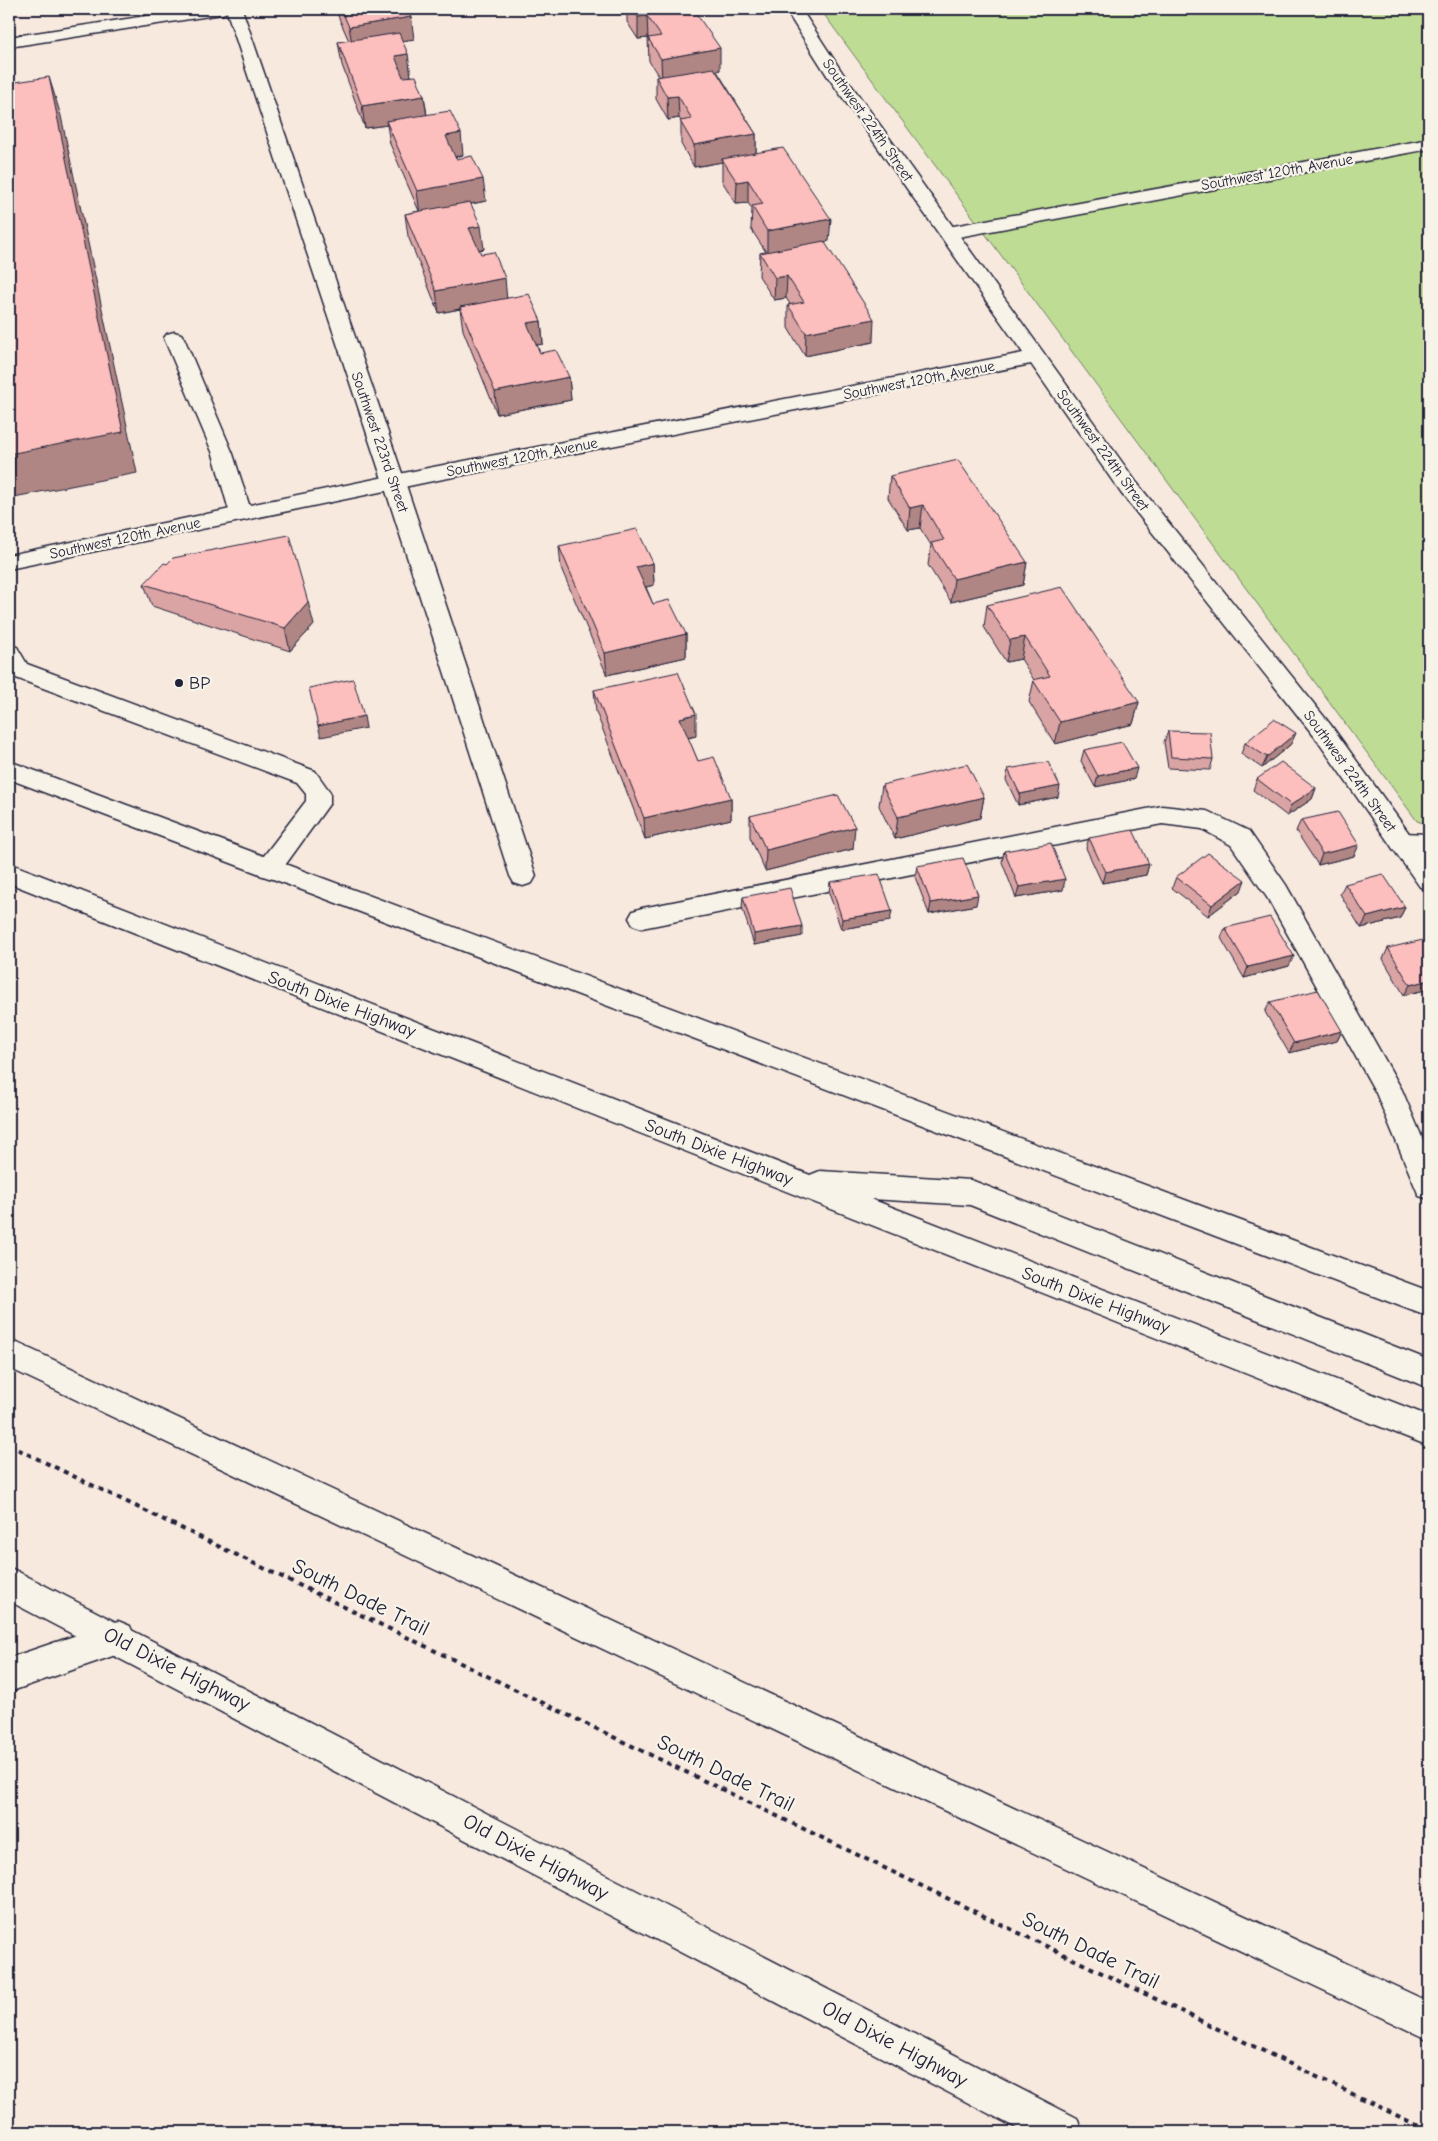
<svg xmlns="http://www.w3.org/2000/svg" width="1438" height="2141" font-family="'Comic Neue',sans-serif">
<rect width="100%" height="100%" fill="#f8e9df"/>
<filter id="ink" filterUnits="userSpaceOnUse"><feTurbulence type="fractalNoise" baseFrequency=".02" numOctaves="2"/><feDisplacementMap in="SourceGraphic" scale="10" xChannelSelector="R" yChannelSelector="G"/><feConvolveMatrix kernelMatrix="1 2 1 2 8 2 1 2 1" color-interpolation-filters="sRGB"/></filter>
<g filter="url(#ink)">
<path fill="#bedc94" stroke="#707f68" d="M820,9H1429V825L1417,821Z"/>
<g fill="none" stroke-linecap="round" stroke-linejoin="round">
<defs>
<path id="lane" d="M192,9H230L228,12L222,14L9,47V37Z
M174,332L181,334L184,338L233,454L252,514L249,519L241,521L233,519L230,514L213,454L164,338L167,334Z
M9,645L17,647L27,664L315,771L330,792V803L278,875L269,878L260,875L256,868L260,861L306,801V794L297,783L11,676L9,672Z
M1162,806L1207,811L1249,831L1286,885L1402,1090L1429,1154V1199L1419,1196L1376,1093L1268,899L1231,845L1202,829L1162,824L642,928L633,925L629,918L633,911L642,908Z
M1402,833L1429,834V852L1402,851L1393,849L1389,842L1393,835Z
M9,1339L1429,2002V2040L9,1368Z"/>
<path id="street" d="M226,9H242L405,482L536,876L532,883L523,886L514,883L510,876L383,482Z
M1429,139V149L948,239L941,237L939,233L941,229L948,227Z
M118,1621L130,1626L135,1638L130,1650L9,1692V1658Z"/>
<path id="secondary" d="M785,9H801L842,72L1137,483L1330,724L1429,861V890L1420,887L1314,736L1121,493L1031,364L428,482L9,569V555L428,468L1023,353L828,77Z
M9,1567L1077,2118L1082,2132H1024L9,1601Z"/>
<path id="highway" d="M9,761L1429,1291V1317L9,779Z
M9,863L810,1175L820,1171L971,1180L1429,1360V1388L970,1205L871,1199L1429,1416V1446L9,883Z"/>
</defs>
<use href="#lane" stroke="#22223b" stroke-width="3"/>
<use href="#street" stroke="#22223b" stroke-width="3"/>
<use href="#secondary" stroke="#22223b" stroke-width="3"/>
<use href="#highway" stroke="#22223b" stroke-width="3"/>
<path stroke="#22223b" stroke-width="4" stroke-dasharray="5 5" stroke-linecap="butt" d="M9,1445L1429,2131"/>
<use href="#lane" fill="#f7f3e8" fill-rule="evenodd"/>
<use href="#street" fill="#f7f3e8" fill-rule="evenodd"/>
<use href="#secondary" fill="#f7f3e8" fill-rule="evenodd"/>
<use href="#highway" fill="#f7f3e8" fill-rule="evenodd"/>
</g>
<path fill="#d9a4a3" stroke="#22223b" d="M335,9H407L414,39L402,41L411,76L424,96L427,115L463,155L456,157L486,201L471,204L484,249L479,250L481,254L507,298L541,321L543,344L537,345L540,353L569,377L571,400L497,414L463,330L460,309L439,313L408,236L405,214L419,211L390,144L387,125L365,128L342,65L338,42L349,41Z
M627,9H693L720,70L717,71L756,134V152L829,241L824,242L873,342L805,356L788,328V305L790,304L786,298L774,300L759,276L760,253L766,252L751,229L752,209L748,203L736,204L722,181V162L694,167L681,144V121L679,118L668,120L656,99V77H659L649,61L648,38L638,39L627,22Z
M890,476L1027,562L1023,585L951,602L928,565L931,545L920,528L908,530L888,498Z
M559,546L653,563L654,585L646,587L653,604L686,634V657L607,675L561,568Z
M167,564L314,625L290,651L152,606L144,584Z
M987,605L1139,702L1133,724L1055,744L1029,702L1034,680L1021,659L1006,662L984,627Z
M594,690L696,736L688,738L698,761L731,798V819L645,839L596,712Z
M1168,731L1213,759L1210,770L1168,768L1164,742Z
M1245,743L1291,744L1262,768L1241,754Z
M1084,750L1134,779L1095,787L1081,761Z
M1008,769L1058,797L1018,805L1006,780Z
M1257,779L1316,788L1312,799L1287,816L1253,790Z
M882,785L984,797L980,818L895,839L879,806Z
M750,816L853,849L765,871L750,837Z
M1301,820L1354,856L1318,865L1296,831Z
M1089,838L1149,864L1146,875L1102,883L1086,848Z
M1004,851L1063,890L1016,898L1002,862Z
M917,866L976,905L929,914L915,877Z
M1176,877L1241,891L1208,916L1172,888Z
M830,882L890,921L841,929L829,893Z
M1345,884L1405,907L1400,918L1361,928L1340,894Z
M743,897L802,936L754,945L742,907Z
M1225,928L1289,966L1244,978L1221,938Z
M1388,948L1429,989L1404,995L1383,959Z
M1270,1002L1342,1031L1337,1041L1289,1053L1265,1012Z"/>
<path fill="#b08684" stroke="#22223b" d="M647,16L648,38L638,39V17Z
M411,17L414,39L353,49L349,27Z
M720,48V70L662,81L661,59Z
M408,54L411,77L398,79L395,56Z
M49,77L61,116L137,473L9,498V454Z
M424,96L427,118L386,121L387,125L365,128L362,106Z
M678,96L679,118L668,120L667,97Z
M461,133L463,155L449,158L446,136Z
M756,134V156L722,159V162L694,167V145Z
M483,179L486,201L420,214L417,191Z
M748,180V203L736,204L737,182Z
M831,219L829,241L767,253V231Z
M481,226L484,249L472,251L469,228Z
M787,276L786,298L774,300L775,278Z
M505,278L507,301L460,307V309L439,313L436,291Z
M874,319L873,342L805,356L806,333Z
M541,321L543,344L530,346L527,323Z
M569,377L571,400L497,414L495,392Z
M923,505L920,528L908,530L910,508Z
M1027,562L1023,585L951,602L954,579Z
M653,563L654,585L637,589L636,567Z
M308,602L314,625L290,651L285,628Z
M686,634V657L607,675L605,653Z
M1025,637L1021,659L1006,662L1010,640Z
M1139,702L1133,724L1055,744L1060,722Z
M696,714V736L681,739L680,718Z
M364,716L366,728L321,737L318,726Z
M1296,733L1291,744L1262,768L1267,757Z
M1137,768L1134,779L1095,787L1098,776Z
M1060,786L1058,797L1018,805L1020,794Z
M1316,788L1312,799L1287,816L1291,805Z
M984,797L980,818L895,839L898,817Z
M731,798V819L645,839L644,818Z
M855,827L853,849L765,871L766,850Z
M1359,845L1354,856L1318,865L1322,854Z
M1149,864L1146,875L1102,883L1105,872Z
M1065,879L1063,890L1016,898L1019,887Z
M1245,880L1241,891L1208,916L1212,905Z
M978,895L976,905L929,914L931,903Z
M1405,907L1400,918L1361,928L1367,917Z
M892,911L890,921L841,929L842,919Z
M802,926V936L754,945V934Z
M1294,956L1289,966L1244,978L1248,967Z
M1429,980V989L1404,995L1410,985Z
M1342,1031L1337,1041L1289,1053L1294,1043Z"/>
<path fill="#fcbfbd" stroke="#22223b" d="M341,9H407L411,17L349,27Z
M632,9H693L720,48L661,59L648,38L661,36L647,16L638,17Z
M399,33L408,54L395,56L403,77L416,76L424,96L362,106L338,42Z
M714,68L756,134L694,145L680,121L692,119L678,96L667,97L656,77Z
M49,77L123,432L9,454V83Z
M450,111L461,133L446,136L456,159L472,156L483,179L417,191L386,121Z
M783,148L831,219L767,231L752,206L763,204L748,180L737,182L722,159Z
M470,202L481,226L469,228L481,254L494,252L505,278L436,291L405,214Z
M824,241L874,319L806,333L788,305L804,302L787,276L775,278L760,253Z
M529,294L541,321L527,323L540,353L556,350L569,377L495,392L460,307Z
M958,460L1027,562L954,579L931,543L944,540L923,505L910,508L890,476Z
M637,529L653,563L636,567L653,604L669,600L686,634L605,653L559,546Z
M289,535L308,602L285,628L144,584L164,563L167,564L173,558Z
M1062,587L1139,702L1060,722L1033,680L1050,676L1025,637L1010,640L987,605Z
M678,672L696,714L680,718L698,761L714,757L731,798L644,818L594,690Z
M353,679L364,716L318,726L309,688Z
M1274,719L1296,733L1267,757L1245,743Z
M1168,731L1210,732L1213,759L1171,757Z
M1122,742L1137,768L1098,776L1084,750Z
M1048,762L1060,786L1020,794L1008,769Z
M1281,762L1316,788L1291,805L1257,779Z
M967,764L984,797L898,817L882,785Z
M838,795L855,827L766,850L750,816Z
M1338,812L1359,845L1322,854L1301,820Z
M1133,830L1149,864L1105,872L1089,838Z
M1051,843L1065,879L1019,887L1004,851Z
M1208,853L1245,880L1212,905L1176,877Z
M963,858L978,895L931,903L917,866Z
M879,874L892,911L842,919L830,882Z
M1383,874L1405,907L1367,917L1345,884Z
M790,888L802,926L754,934L743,897Z
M1270,917L1294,956L1248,967L1225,928Z
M1423,940L1429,949V980L1410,985L1388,948Z
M1318,990L1342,1031L1294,1043L1270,1002Z"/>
</g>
<circle fill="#22223b" stroke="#f7f3e8" stroke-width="2" cx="179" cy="683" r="5"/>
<g text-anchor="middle" stroke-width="4.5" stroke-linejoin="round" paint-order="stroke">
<g font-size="15" fill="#22223b" stroke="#f7f3e8">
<text transform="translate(868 120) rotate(55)" y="5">Southwest 224th Street</text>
<text transform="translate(1277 172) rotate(-10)" y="5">Southwest 120th Avenue</text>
<text transform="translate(919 380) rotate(-11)" y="5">Southwest 120th Avenue</text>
<text transform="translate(380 442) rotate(71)" y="5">Southwest 223rd Street</text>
<text transform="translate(1103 450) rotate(54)" y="5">Southwest 224th Street</text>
<text transform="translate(522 457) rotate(-11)" y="5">Southwest 120th Avenue</text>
<text transform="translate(125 538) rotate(-12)" y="5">Southwest 120th Avenue</text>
<text transform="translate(1350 771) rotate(54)" y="5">Southwest 224th Street</text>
</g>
<g font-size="18" fill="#22223b" stroke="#f7f3e8" text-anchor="start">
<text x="189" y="689">BP</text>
</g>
<g font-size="18" fill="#22223b" stroke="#f7f3e8">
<text transform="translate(342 1004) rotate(21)" y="6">South Dixie Highway</text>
<text transform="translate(719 1152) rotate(21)" y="6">South Dixie Highway</text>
<text transform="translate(1096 1300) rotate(21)" y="6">South Dixie Highway</text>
</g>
<g font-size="21" fill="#22223b" stroke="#f7f3e8">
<text transform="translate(361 1597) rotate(26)" y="7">South Dade Trail</text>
<text transform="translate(177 1669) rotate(27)" y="7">Old Dixie Highway</text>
<text transform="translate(726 1773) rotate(26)" y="7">South Dade Trail</text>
<text transform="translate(536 1857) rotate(28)" y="7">Old Dixie Highway</text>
<text transform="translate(1091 1950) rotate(26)" y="7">South Dade Trail</text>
<text transform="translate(895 2044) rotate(28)" y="7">Old Dixie Highway</text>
</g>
</g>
<rect width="1438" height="2141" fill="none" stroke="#f7f3e8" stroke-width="30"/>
<rect x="15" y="15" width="1408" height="2111" fill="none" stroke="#22223b" stroke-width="2" filter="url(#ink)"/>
</svg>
